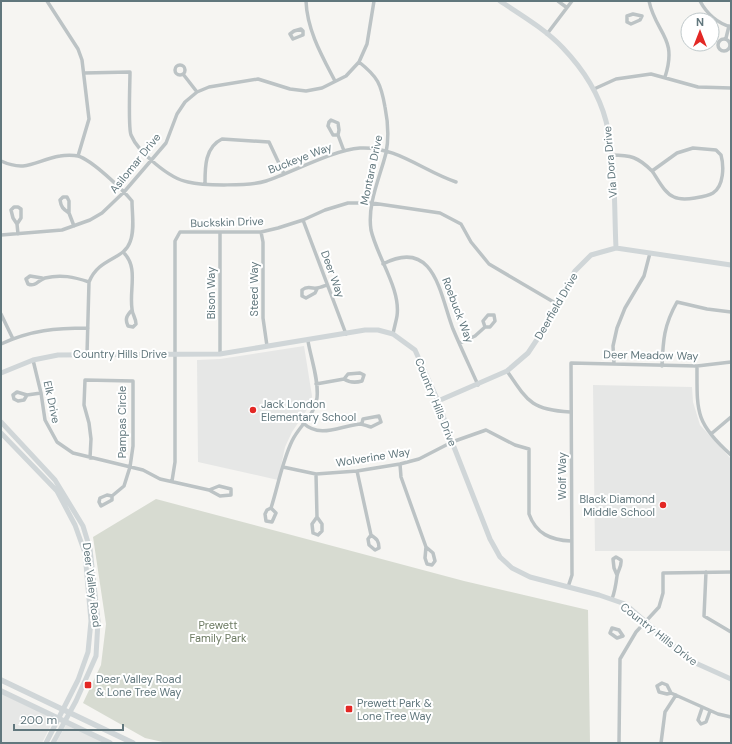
<svg xmlns="http://www.w3.org/2000/svg" width="732" height="744" font-family="'DM Sans',sans-serif">
<rect width="100%" height="100%" fill="#f6f5f2"/>
<path fill="#e6e7e6" d="M304,346L312,396L310,405L292,432L285,447L278,480L198,462L197,360L220,359Z
M593,385L692,387L693,402L700,425L731,459V551H595Z
M1,693L54,719L42,743H1Z
M66,725L106,743H56Z"/>
<path fill="#d7dbd1" d="M156,499L464,581L588,610L590,743H167L145,738L83,703L101,665L106,624L93,537Z"/>
<g fill="none" stroke-linecap="round" stroke-linejoin="round">
<path stroke="#bcc3c5" stroke-width="3.5" d="M47,1L78,49L82,60L89,119L78,156
M306,1C307,30 322,56 335,81
M558,1L566,7
M649,1C656,34 678,37 665,77
M700,1C707,14 717,23 731,27
M633,14L642,16L640,20L631,24L627,22V16Z
M301,29L303,31V35L293,39L290,34L294,31Z
M547,34L572,1
M726,38L729,26
M718 45a6 6 0 1 1 12 0a6 6 0 1 1-12 0Z
M359,62C378,77 381,84 385,107C388,122 389,138 386,153C380,177 367,204 371,230C377,257 401,289 397,316C396,322 394,328 393,334
M175 70a5 5 0 1 1 10 0a5 5 0 1 1-10 0Z
M84,73L130,72C130,84 128,127 131,135C138,152 170,179 188,182C204,186 251,186 266,181C293,172 333,150 360,148C396,146 423,171 456,182
M183,74L197,92
M594,89L616,79L651,74L698,87L731,88
M338,135H333L328,126L329,122L331,120L338,123L339,130L338,135L344,151
M693,148L716,150L721,155C724,166 724,186 713,193C708,196 701,197 695,198C689,199 680,200 674,197C664,193 658,179 652,171L677,153Z
M611,155C631,155 638,157 652,171
M1,161C27,173 36,160 60,156C65,155 74,155 78,156C92,160 123,190 132,201C132,214 135,230 130,242C124,260 99,257 89,282L87,354
M205,183C205,167 205,147 222,139L269,142L284,174
M69,213C63,209 61,207 60,200L63,197H67L69,201V213L74,226
M303,220L346,334
M17,224L21,218V209L18,207H14L11,210L13,218L17,224L18,234
M261,232L263,242V318L267,346
M1,235L62,230L90,220L102,213L124,192L166,143L177,114L185,102L197,92L209,87L258,79L290,89L306,91L322,88L346,76L359,62L367,44L374,1
M123,252C139,267 129,289 132,309C132,314 136,318 136,324L133,327L128,326C125,320 126,316 132,310
M383,264C435,237 440,295 453,329C461,348 470,367 478,385
M42,278L30,276L26,279L28,284C36,287 38,280 45,278C61,274 74,277 89,282
M317,289L315,293L306,298L302,296V290C308,285 310,289 317,288C320,288 324,286 327,285
M1,314L13,339
M460,343L475,336L485,327H490L495,321L494,315H488L483,321L485,327
M1,344C31,330 56,328 88,328
M220,354V232
M33,360L41,393L45,420L57,442L73,453L143,470L160,479L209,490L220,496L231,495V489L219,486L209,490
M614,363L613,346L617,328L625,308L644,276L650,253
M662,366C663,340 664,325 677,302L707,309L731,312
M697,366C697,412 695,423 731,455
M507,371C528,402 532,410 570,412
M316,384L344,379C350,383 355,383 362,381L364,375L360,373L348,374L344,379
M27,395L24,400L18,401L14,399L13,395L17,392L27,395L41,393
M303,423C321,439 339,426 360,424C363,424 367,426 371,427L381,422L379,416L363,419L362,423
M711,434L731,417
M90,458L91,439L89,423L84,405L85,380L133,381V446L130,467L124,486L112,496V500L101,506L99,502L100,498L107,495L112,496
M400,464L401,477L426,547L425,558L427,564L432,565L435,561L433,553L426,547
M283,467L316,474L357,471L400,464L419,459L452,442L486,430L515,445L529,449V514C536,534 551,540 571,541
M357,471L371,535L368,539L369,545L375,550L379,548C379,541 377,539 371,535
M316,474L317,517L312,524L313,533L318,535L322,531V524L317,517
M172,481L175,462V241L180,232H261L278,228L303,220L325,210L348,203H372L440,213L461,224L471,242L489,264L557,304
M271,508L276,513L272,522L266,521L265,514L267,510L271,508C278,486 282,462 292,441C299,426 315,415 317,398C319,380 311,359 308,341
M706,572L704,616L731,632
M568,587L572,575L571,363L697,366L731,362
M612,599C615,591 616,584 617,576C618,570 622,566 621,560L616,557L613,559L614,568L617,575
M612,628L619,630L623,636L617,638L610,633Z
M662,683L667,685L671,693L667,694L659,692L657,686Z
M671,693L718,714L731,717
M702,708L698,720L701,724L706,722L710,711
M619,743L620,659L636,632L659,607L663,593V573L731,572
M661,743L665,712L676,695"/>
<path stroke="#d0d6d8" stroke-width="5" d="M500,1C521,15 545,29 563,48C582,68 599,94 606,121C616,159 614,208 616,248
M1,373L33,360L58,355L220,354L365,330H378L393,334L415,350L438,401L452,442L490,539L500,557L512,568L530,577L599,595L625,604L691,661L731,679
M438,401L507,371L528,353L544,329L575,271L591,255L616,248L731,265
M1,422L55,480L83,526L90,549L98,621L96,656L76,701L53,743
M1,433L57,491L75,525L85,553L91,621L88,652L78,680L46,743"/>
<path stroke="#d0d6d8" stroke-width="5.5" d="M1,680L133,743
M1,691L110,743"/>
</g>
<g fill="#e32825" stroke="#fff" stroke-width="1.5">
<circle cx="253" cy="410" r="4"/>
<circle cx="663" cy="505" r="4"/>
<rect x="84" y="681" width="8" height="8" rx="2"/>
<rect x="345" y="705" width="8" height="8" rx="2"/>
</g>
<g text-anchor="middle" stroke-width="4" stroke-linejoin="round" paint-order="stroke">
<g font-size="11" fill="#61777d" stroke="#fff">
<text transform="translate(300 158) rotate(-21)" y="4">Buckeye Way</text>
<text transform="translate(610 162) rotate(-95)" y="4">Via Dora Drive</text>
<text transform="translate(135 163) rotate(-51)" y="4">Asilomar Drive</text>
<text transform="translate(371 170) rotate(-78)" y="4">Montara Drive</text>
<text transform="translate(227 222) rotate(-2)" y="4">Buckskin Drive</text>
<text transform="translate(333 274) rotate(70)" y="4">Deer Way</text>
<text transform="translate(254 289) rotate(-90)" y="4">Steed Way</text>
<text transform="translate(211 293) rotate(-90)" y="4">Bison Way</text>
<text transform="translate(556 306) rotate(-60)" y="4">Deerfield Drive</text>
<text transform="translate(458 310) rotate(69)" y="4">Roebuck Way</text>
<text x="120" y="358">Country Hills Drive</text>
<text transform="translate(651 355) rotate(1)" y="4">Deer Meadow Way</text>
<text transform="translate(52 402) rotate(78)" y="4">Elk Drive</text>
<text transform="translate(436 402) rotate(68)" y="4">Country Hills Drive</text>
<text transform="translate(122 422) rotate(-90)" y="4">Pampas Circle</text>
<text transform="translate(373 457) rotate(-9)" y="4">Wolverine Way</text>
<text transform="translate(562 476) rotate(-90)" y="4">Wolf Way</text>
<text transform="translate(92 585) rotate(83)" y="4">Deer Valley Road</text>
<text transform="translate(659 634) rotate(38)" y="4">Country Hills Drive</text>
</g>
<g font-size="11" fill="#61777d" stroke="#fff" text-anchor="start">
<text x="261" y="408">Jack London<tspan x="261" dy="13">Elementary School</tspan></text>
<text x="655" y="503" text-anchor="end">Black Diamond<tspan x="655" dy="13">Middle School</tspan></text>
<text x="96" y="683">Deer Valley Road<tspan x="96" dy="13">&amp; Lone Tree Way</tspan></text>
<text x="357" y="707">Prewett Park &amp;<tspan x="357" dy="13">Lone Tree Way</tspan></text>
</g>
<g font-size="11" fill="#6d7b63" stroke="#fff">
<text x="218" y="629">Prewett<tspan x="218" dy="13">Family Park</tspan></text>
</g>
</g>
<rect width="732" height="744" fill="none" stroke="#61777d" stroke-width="4"/>
<g transform="translate(700 32)"><circle r="19" fill="#ffffff" stroke="#c0c9cb"/>
<path d="M0-3L7 15L0 10L-7 15Z" fill="#e32825"/>
<text y="-6" font-size="11" font-weight="bold" text-anchor="middle" fill="#61777d">N</text>
</g>
<path d="M14 724v6h109v-6" fill="none" stroke="#61777d" stroke-width="2"/>
<text x="20" y="724" font-size="12" fill="#61777d" stroke="#ffffff" stroke-width="3" paint-order="stroke">200 m</text>
</svg>
